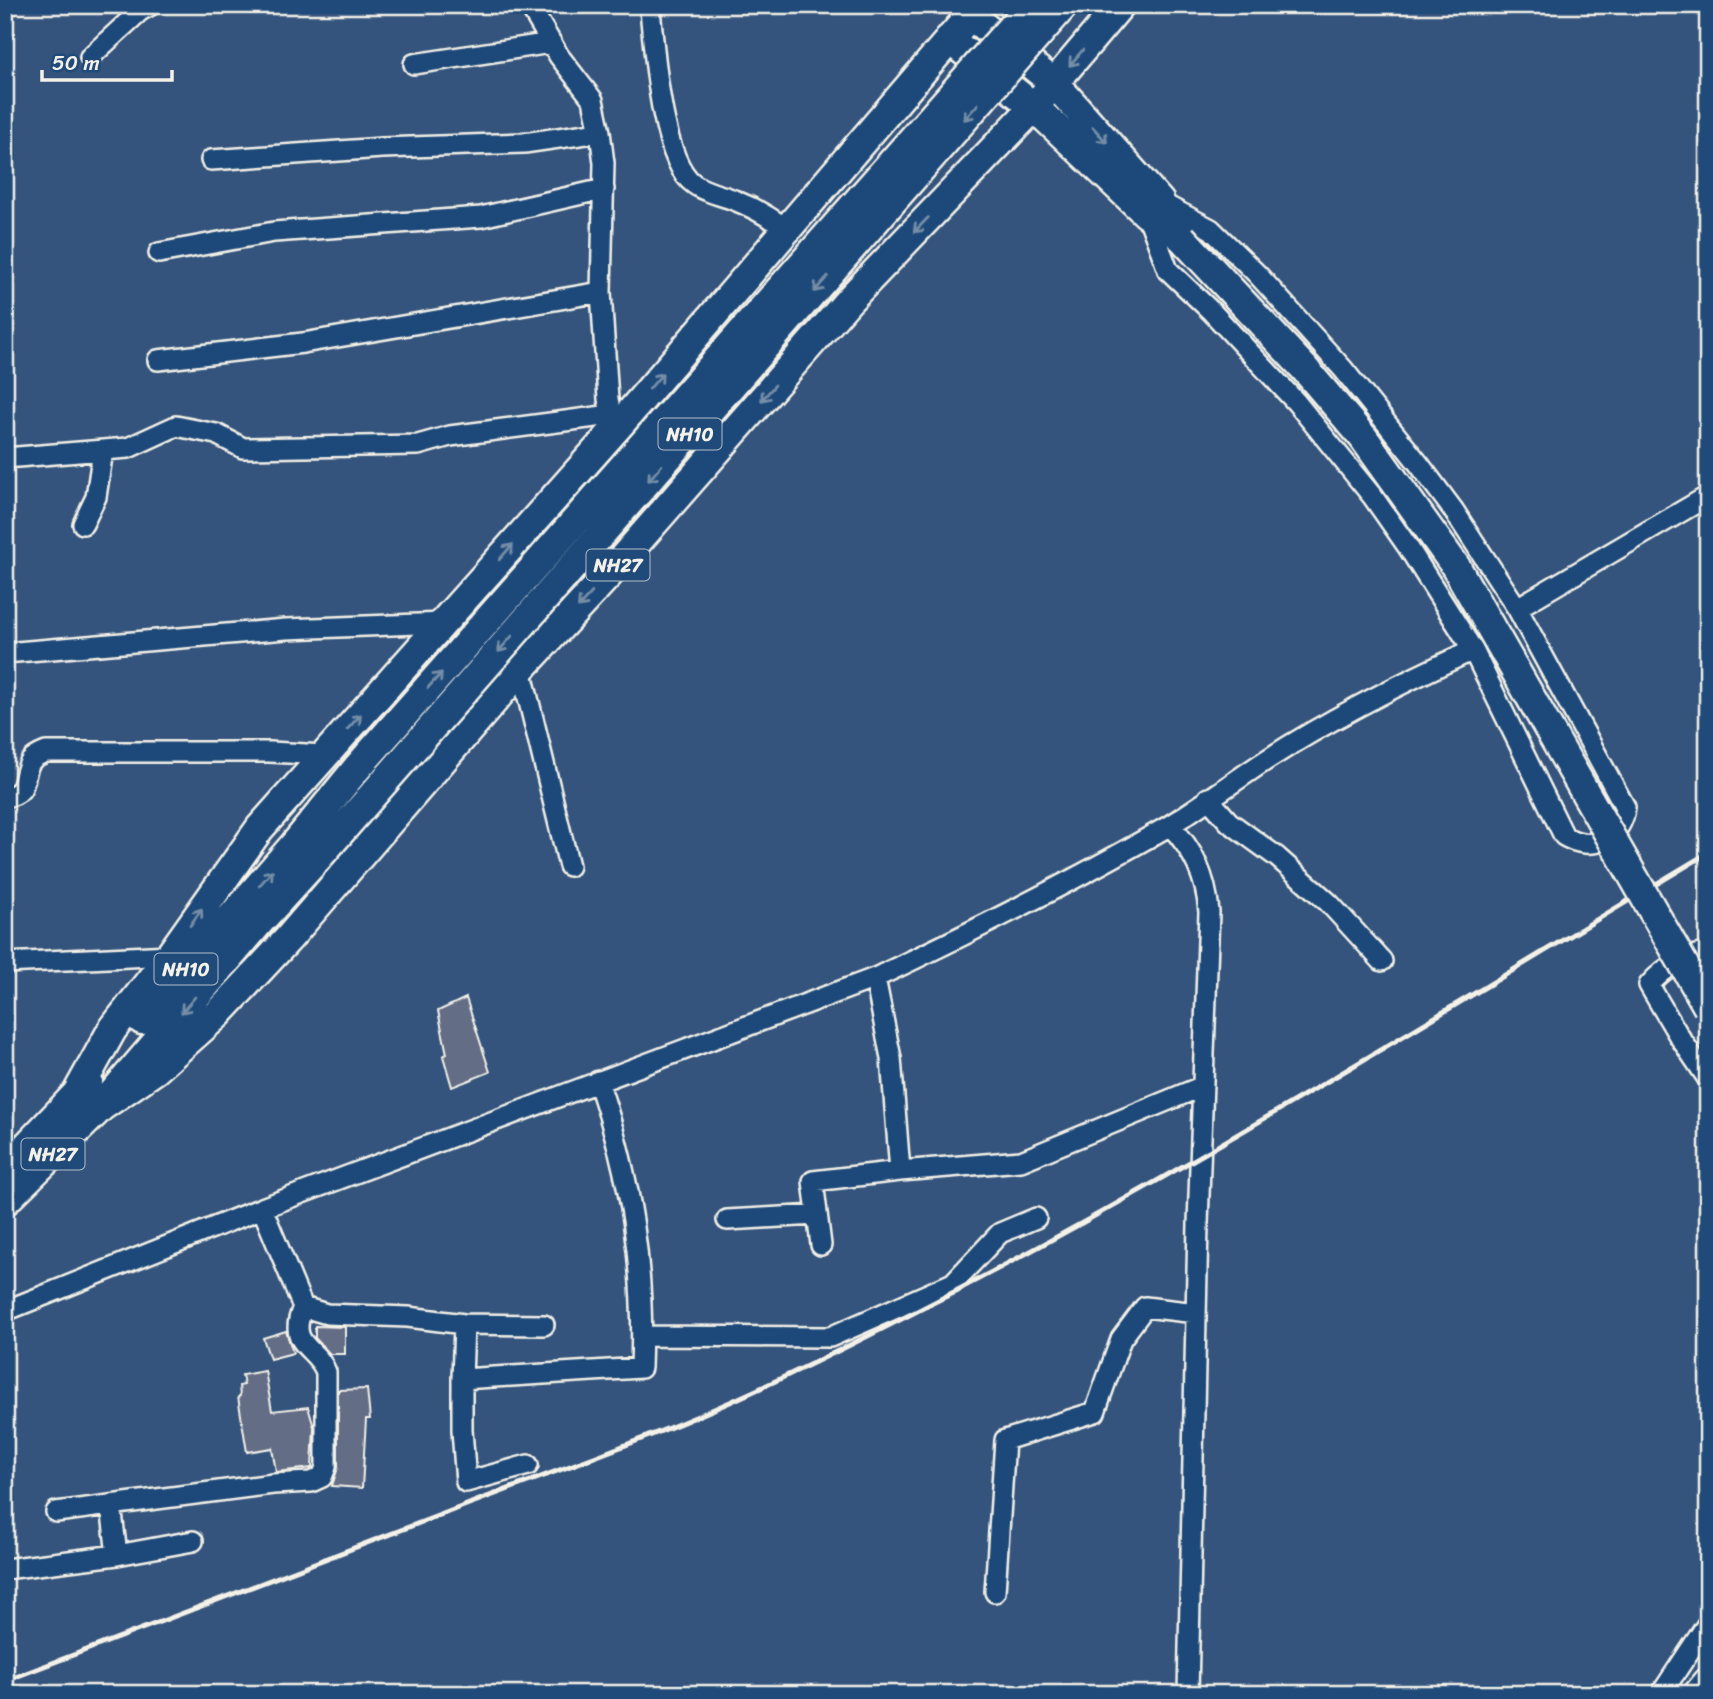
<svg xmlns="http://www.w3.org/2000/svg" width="1713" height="1699" font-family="Sriracha,sans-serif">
<rect width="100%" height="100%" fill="#34547d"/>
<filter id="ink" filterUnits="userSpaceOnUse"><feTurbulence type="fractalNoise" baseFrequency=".0143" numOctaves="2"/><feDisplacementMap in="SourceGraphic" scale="14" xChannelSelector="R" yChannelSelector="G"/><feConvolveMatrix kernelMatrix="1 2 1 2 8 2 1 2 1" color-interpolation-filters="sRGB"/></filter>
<g filter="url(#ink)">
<path fill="#646d85" stroke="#f4f1e8" stroke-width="2" d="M466,998L490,1072L452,1087L443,1056L447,1054L438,1011Z
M315,1326L345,1327V1354H330L315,1338Z
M286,1331L293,1353L270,1359L263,1338Z
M265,1371L272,1411L308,1407L314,1427L312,1468L276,1472L272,1448L247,1452L238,1397L240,1396L239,1386L244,1385L242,1375Z
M367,1389L370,1419H366L362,1488L332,1486L338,1467V1390Z"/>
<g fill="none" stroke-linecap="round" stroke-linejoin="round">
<defs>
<path id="minor" d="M529,5L559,56L593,100L600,132L604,163L601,292L608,399L611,415L621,421
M648,5L650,9C654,48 661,161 694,184C704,192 721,195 734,200C752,207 770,217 786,229
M90,57L140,11L151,5
M414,64L551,43
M211,160L382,148L524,143L600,132
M1147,214L1168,270L1212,312L1296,402L1373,497L1408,547L1473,650L1564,836C1592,853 1622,839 1625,807L1517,608L1454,511L1419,464L1343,369L1257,274L1211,229L1160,202
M159,253L274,232L481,217L604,189
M158,360L303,343L601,292
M5,458L128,448L176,426L216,434L243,448L418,445L450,436L611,415
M83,524L96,497L103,450
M1517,608L1708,496
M5,653L286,629L445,623
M521,669L569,866
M5,797C31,793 20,777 31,761C34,757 41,754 46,752H270L324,755
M1208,798L1229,822L1277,857L1329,903L1382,961
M1170,825C1194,851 1206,877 1209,912L1198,1224L1188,1694
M1708,953C1684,955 1665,967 1649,985L1679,1036L1708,1079
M5,963L170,955
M900,1171L1021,1161L1203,1086
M262,1208L303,1307L327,1314L408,1317L464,1324L544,1325
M727,1220L817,1215
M821,1245L813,1181L900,1171L891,1058L875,978
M5,1311L262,1208L875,978C974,931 1072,882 1167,827C1201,806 1234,781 1268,759C1333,717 1403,682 1473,650
M642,1336L830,1337L953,1283L1000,1233L1036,1218
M462,1379L464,1324
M528,1465L466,1482L462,1430V1379L641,1368C645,1266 631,1178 598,1081
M111,1505L117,1555L193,1541
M56,1512L273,1484L311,1482L322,1477L326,1467V1372C317,1346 286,1347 303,1307
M5,1569L117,1555
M995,1592L1005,1440L1095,1412L1121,1339L1145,1307L1196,1313
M1661,1694L1708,1623"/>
<path id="highway" d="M970,15L1055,84L1160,202L1164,220
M949,39L1034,107L1147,214L1164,220L1182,238
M142,1020L295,844
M76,1095L112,1030L170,955L260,828L622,422L979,5
M101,1107L155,1070L218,1014L288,939L521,669L609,574L849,300L1034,107L1120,5
M5,1169L88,1082
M5,1201L101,1107L263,918L314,862
M1698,1694L1708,1682"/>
</defs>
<use href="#minor" stroke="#f4f1e8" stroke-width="24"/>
<use href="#highway" stroke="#f4f1e8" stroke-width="33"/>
<use href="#minor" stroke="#1f4a7a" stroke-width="19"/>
<use href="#highway" stroke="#1f4a7a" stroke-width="28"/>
<path stroke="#f4f1e8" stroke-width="5" d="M5,1681C160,1622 314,1563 469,1504C563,1468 660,1435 752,1392C1084,1238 1394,1040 1708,853"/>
<defs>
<path id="highway-bridge" d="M1182,238L1304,368L1363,437L1456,567L1708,1007
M295,844L357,768L1031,5
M314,862L1064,5"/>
</defs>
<use href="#highway-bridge" stroke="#f4f1e8" stroke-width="33" stroke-linecap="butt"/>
<use href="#highway-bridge" stroke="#1f4a7a" stroke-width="28"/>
</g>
<defs><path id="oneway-shaft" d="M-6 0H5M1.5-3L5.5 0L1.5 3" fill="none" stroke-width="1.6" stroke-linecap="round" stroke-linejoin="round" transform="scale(1.75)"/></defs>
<g stroke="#748da6">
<use href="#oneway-shaft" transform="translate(1076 58) rotate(130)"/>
<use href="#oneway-shaft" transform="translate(971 112) rotate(131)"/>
<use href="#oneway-shaft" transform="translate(1100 135) rotate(48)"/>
<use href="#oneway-shaft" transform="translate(921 225) rotate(134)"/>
<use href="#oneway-shaft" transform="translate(821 284) rotate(131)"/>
<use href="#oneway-shaft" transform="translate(656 381) rotate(-50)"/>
<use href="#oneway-shaft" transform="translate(768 393) rotate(131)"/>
<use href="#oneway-shaft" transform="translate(655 473) rotate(131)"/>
<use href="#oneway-shaft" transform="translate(506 552) rotate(-49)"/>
<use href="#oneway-shaft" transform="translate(585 600) rotate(133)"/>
<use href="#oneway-shaft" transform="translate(505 644) rotate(131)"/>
<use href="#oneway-shaft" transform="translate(435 680) rotate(-48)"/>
<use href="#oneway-shaft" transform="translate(354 722) rotate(-48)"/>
<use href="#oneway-shaft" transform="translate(266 878) rotate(-49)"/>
<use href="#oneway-shaft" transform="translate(196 917) rotate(-55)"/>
<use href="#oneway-shaft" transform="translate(188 1005) rotate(131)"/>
</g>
</g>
<g text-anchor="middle" stroke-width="6" stroke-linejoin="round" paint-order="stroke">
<g fill="#1f4a7a" stroke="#b4bfc7" stroke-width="2">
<rect x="658.5" y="418.5" width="63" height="31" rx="5"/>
<rect x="586.5" y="549.5" width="63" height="31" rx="5"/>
<rect x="154.5" y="953.5" width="63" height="31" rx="5"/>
<rect x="21.5" y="1138.5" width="63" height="31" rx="5"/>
</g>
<g font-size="19" font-weight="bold" fill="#f4f1e8">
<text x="690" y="441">NH10</text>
<text x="618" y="572">NH27</text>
<text x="186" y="976">NH10</text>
<text x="53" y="1161">NH27</text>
</g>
</g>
<rect width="1713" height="1699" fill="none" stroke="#1f4a7a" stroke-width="28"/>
<rect x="14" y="14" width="1685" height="1671" fill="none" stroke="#f4f1e8" stroke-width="2.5" filter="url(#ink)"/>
<path d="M42 70v10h130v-10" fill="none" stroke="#f4f1e8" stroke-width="3.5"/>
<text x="52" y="70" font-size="21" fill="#f4f1e8" stroke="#1f4a7a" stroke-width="5" paint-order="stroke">50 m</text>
</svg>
